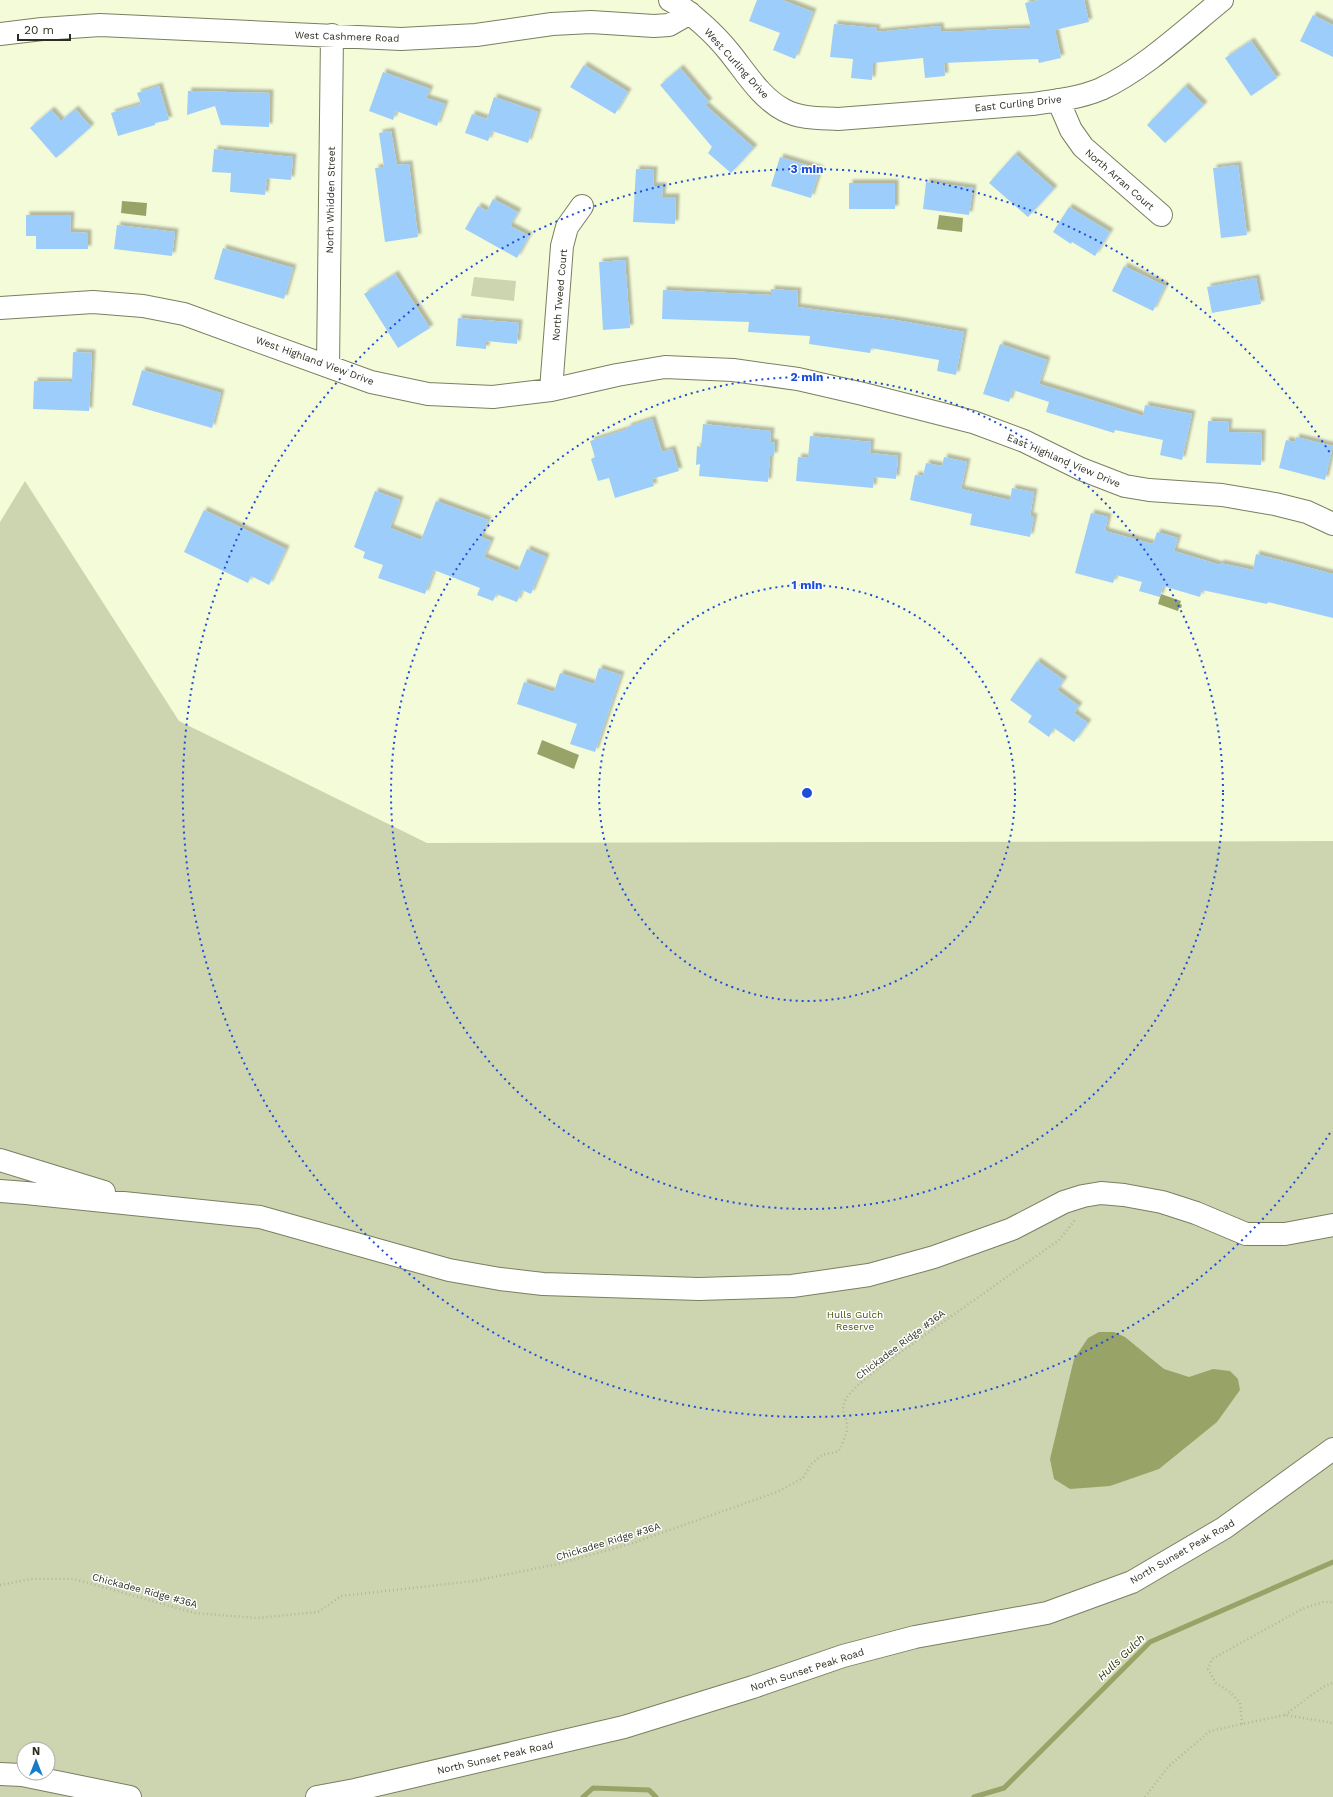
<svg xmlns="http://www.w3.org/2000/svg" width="1333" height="1797" font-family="'Work Sans',sans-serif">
<defs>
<filter id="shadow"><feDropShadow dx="3.5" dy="-3.5" stdDeviation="1" flood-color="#0004"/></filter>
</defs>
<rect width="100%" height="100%" fill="#f4fbd9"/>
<path fill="#cdd5b0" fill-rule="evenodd" d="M474,277L516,281L514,301L471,296Z
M25,481L179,721L427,843L1333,841V1797H0V522ZM24,1749H48V1773H24Z"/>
<path fill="#98a367" d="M122,201L147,203L146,216L121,213Z
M939,215L963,218L962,232L937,229Z
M1161,594L1181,601L1180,604L1182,605L1181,608H1179L1178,611L1158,604Z
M542,740L579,755L574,769L537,754Z
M1099,1332H1114L1125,1337L1164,1369L1189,1377L1213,1369L1230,1371L1238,1379L1240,1390L1217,1422L1159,1469L1110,1486L1070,1489L1054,1479L1050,1459L1074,1359L1088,1338Z"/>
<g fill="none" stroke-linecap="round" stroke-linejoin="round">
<path stroke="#98a367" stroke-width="5" d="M583,1797L593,1788L649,1790L656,1797
M974,1797L1004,1788L1150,1642L1333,1562"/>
</g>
<path fill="#9dcdfa" filter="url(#shadow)" d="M757,0H782L813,12L795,59L773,50L780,33L749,21Z
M1039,0H1084L1089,22L1055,30L1061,58L1039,63L1038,59L944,63L945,76L925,78L923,58L873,63L872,80L851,78L853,59L830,57L834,24L877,28L876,32L940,26L941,32L1031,28L1025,3Z
M1313,15L1333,25V57L1300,41Z
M1251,41L1277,78L1251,96L1225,58Z
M584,65L628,92L615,114L570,87Z
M680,68L709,102L705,105L754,148L731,173L708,153L712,147L660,85Z
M383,72L430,89L426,98L445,104L437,126L396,111L393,120L369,111Z
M159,86L169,120L155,123V125L118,136L111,113L141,104L137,93Z
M1185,86L1204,105L1165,143L1147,125Z
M188,91L270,93L269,127L221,125L215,106L187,115Z
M494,97L538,112L528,143L492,131L488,141L465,133L472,114L487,119Z
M75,109L91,127L56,158L30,128L51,110L61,121Z
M391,131L397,165L409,164L418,237L385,242L375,168L384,167L379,133Z
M214,149L293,157L291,180L267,178L265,195L230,192L231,173L212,172Z
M1015,154L1054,189L1028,217L989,183Z
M780,157L820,169L811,198L771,186Z
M1238,165L1247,235L1221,238L1213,168Z
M636,169L654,170L653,186H663L662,197H676L675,224L633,222Z
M926,182L973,188L969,215L923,209Z
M849,183H895V209H849Z
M493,199L518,212L510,226L529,236L517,258L465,229L478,206L487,211Z
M1069,207L1110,232L1095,256L1072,242L1071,244L1053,232Z
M26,215H71L70,232L88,233V249H36V236H26Z
M117,225L175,232L172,256L114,249Z
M223,248L293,268L284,299L214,279Z
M625,260L630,328L603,330L599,262Z
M1124,266L1165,286L1153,311L1112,291Z
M395,274L430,328L398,348L364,294Z
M1256,278L1261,304L1212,313L1207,287Z
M771,289L798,291L797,307L895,320L964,332L956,375L937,371L939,360L871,348L870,353L809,344L810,336L748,332L749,322L662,319L663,290L771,295Z
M458,318L519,323L517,344L486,341V349L456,346Z
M1000,344L1047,360L1039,384L1143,416L1145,405L1192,414L1182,460L1160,455L1163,440L1115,430L1114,433L1046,412L1049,402L1013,390L1009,402L983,394Z
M73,352L92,353L89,411L33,409L34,381L72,382Z
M142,370L221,393L212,428L132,405Z
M652,419L662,452L672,449L679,471L652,479L654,486L615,498L609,478L598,481L591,459L595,457L590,441L628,429L627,427Z
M1208,421L1229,422L1228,432L1262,433L1261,465L1206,463Z
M703,424L771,431L770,442L775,443L774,456H770L768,482L699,476L700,464L696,465L697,446L701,447Z
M810,436L871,442L870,453L898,456L896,479L874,477L873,488L796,481L798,457L808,458Z
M1296,437L1333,446L1325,480L1279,468L1286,440L1295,442Z
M944,457L967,462L961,489L1010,500L1012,488L1034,492L1030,516L1034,517L1030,537L970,525L972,514L910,500L915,475L923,476L926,463L942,466Z
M375,491L400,500L390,528L421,540L436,501L488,520L481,537L491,541L484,557L518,571L527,549L546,557L531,594L522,590L517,602L496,594L493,601L477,595L480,588L434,570L425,594L378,578L383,565L363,558L365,552L354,547Z
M204,510L286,549L269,585L251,576L248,583L184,552Z
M1091,513L1108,517L1105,531L1153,544L1157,532L1178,538L1174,551L1220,565V563L1253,570L1256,554L1333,574V618L1268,602L1267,604L1202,590L1200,597L1163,586L1160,597L1139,591L1142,582L1116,575L1113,583L1075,573Z
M1037,661L1064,680L1057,690L1079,706L1074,713L1088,723L1074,742L1054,728L1049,737L1028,722L1032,716L1010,700Z
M599,668L621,675L595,752L570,744L577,724L517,704L524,682L554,692L560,673L594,684Z"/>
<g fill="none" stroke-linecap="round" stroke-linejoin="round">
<defs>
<path id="minor" d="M670,0C691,12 715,34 730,53C746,73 761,98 784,110C801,119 820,118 838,119L1032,104C1054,101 1080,98 1101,89C1144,69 1185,30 1222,0
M0,34L42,29L100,25L401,39L476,35L552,24L591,22L654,26L669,25L690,13
M1058,100L1071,130L1083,147L1161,215
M0,308L93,302L143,306L184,314L371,382L428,394L493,397L551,390L617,375L665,367L733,370L798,379L863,394L973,422L1024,441L1081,469L1125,486L1149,490L1222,495L1275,504L1307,512L1333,524
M328,366L332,35
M551,390L562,246L567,227L582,206
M0,1160L104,1192
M0,1191L26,1193L260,1217L449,1270L500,1279L543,1284L699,1289L792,1286L869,1275L934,1257L1012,1229L1064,1202L1083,1196L1101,1193L1124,1195L1162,1202L1196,1213L1246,1234H1285L1333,1225
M0,1774L22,1775L130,1797
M317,1797L355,1790L624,1727L753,1687L843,1656L915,1637L1047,1613L1132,1582L1224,1528L1333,1449"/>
</defs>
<use href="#minor" stroke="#797f61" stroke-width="24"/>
<path stroke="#b0b59b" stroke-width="2.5" stroke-dasharray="1 3" stroke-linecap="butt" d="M0,1585L32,1579H74L195,1613L257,1618L318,1612L341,1596L474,1581L558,1564L633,1543L777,1492L803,1478L811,1464L822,1455L839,1451C842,1443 848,1433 847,1424C846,1416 841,1411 844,1403C847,1392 874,1372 884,1364L1059,1240L1075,1220
M1285,1715C1295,1708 1323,1684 1333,1683
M1242,1724L1240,1703L1230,1692L1216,1683L1208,1669L1212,1659L1302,1609L1323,1602H1333
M1145,1797L1169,1766L1210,1731L1285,1715L1333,1723"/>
<use href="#minor" stroke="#fff" stroke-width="22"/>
</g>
<g fill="none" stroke="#1d4ed8" stroke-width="2" stroke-dasharray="2 4">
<circle cx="807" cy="793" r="208"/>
<circle cx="807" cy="793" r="416"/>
<path d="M1330 1133A624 624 0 1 1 1330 453"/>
</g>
<g text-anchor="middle" stroke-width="3" stroke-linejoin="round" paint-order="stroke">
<g font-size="10" fill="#2c2e21" stroke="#fff">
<text transform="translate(347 36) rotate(2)" y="4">West Cashmere Road</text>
<text transform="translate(737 63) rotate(48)" y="4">West Curling Drive</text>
<text transform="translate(1018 103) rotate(-6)" y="4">East Curling Drive</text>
<text transform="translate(1120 179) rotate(41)" y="4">North Arran Court</text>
<text transform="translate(330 200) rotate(-89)" y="4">North Whidden Street</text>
<text transform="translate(559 295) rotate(-85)" y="4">North Tweed Court</text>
<text transform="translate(315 360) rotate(20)" y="4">West Highland View Drive</text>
<text transform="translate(1064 460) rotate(23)" y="4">East Highland View Drive</text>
<text transform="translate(900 1344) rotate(-37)" y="4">Chickadee Ridge #36A</text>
<text transform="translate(608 1541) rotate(-17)" y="4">Chickadee Ridge #36A</text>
<text transform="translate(1182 1551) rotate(-30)" y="4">North Sunset Peak Road</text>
<text transform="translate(145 1590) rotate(15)" y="4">Chickadee Ridge #36A</text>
<text transform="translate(807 1669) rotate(-18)" y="4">North Sunset Peak Road</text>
<text transform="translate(495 1757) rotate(-13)" y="4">North Sunset Peak Road</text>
</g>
<g font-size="10" fill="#48510a" stroke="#fff">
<text x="855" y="1318">Hulls Gulch<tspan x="855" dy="12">Reserve</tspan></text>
</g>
<g font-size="11" font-style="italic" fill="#303607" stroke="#fff">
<text transform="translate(1121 1657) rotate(-44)" y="4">Hulls Gulch</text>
</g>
</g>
<circle cx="807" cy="793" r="6" fill="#1d4ed8" stroke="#fff" stroke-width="2"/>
<g font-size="12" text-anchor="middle" font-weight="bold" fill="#1d4ed8" stroke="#fff" stroke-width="3" stroke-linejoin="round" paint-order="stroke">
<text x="807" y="173">3 min</text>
<text x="807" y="381">2 min</text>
<text x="807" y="589">1 min</text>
</g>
<g transform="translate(36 1761)"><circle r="19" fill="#ffffff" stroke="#ababa6"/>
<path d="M0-3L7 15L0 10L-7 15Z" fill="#167cc7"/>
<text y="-6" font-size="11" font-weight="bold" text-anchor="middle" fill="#2c2e21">N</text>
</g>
<path d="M18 34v6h52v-6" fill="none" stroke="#2c2e21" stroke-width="2"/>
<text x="24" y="34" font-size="12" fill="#2c2e21" stroke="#ffffff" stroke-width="3" paint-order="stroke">20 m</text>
</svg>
